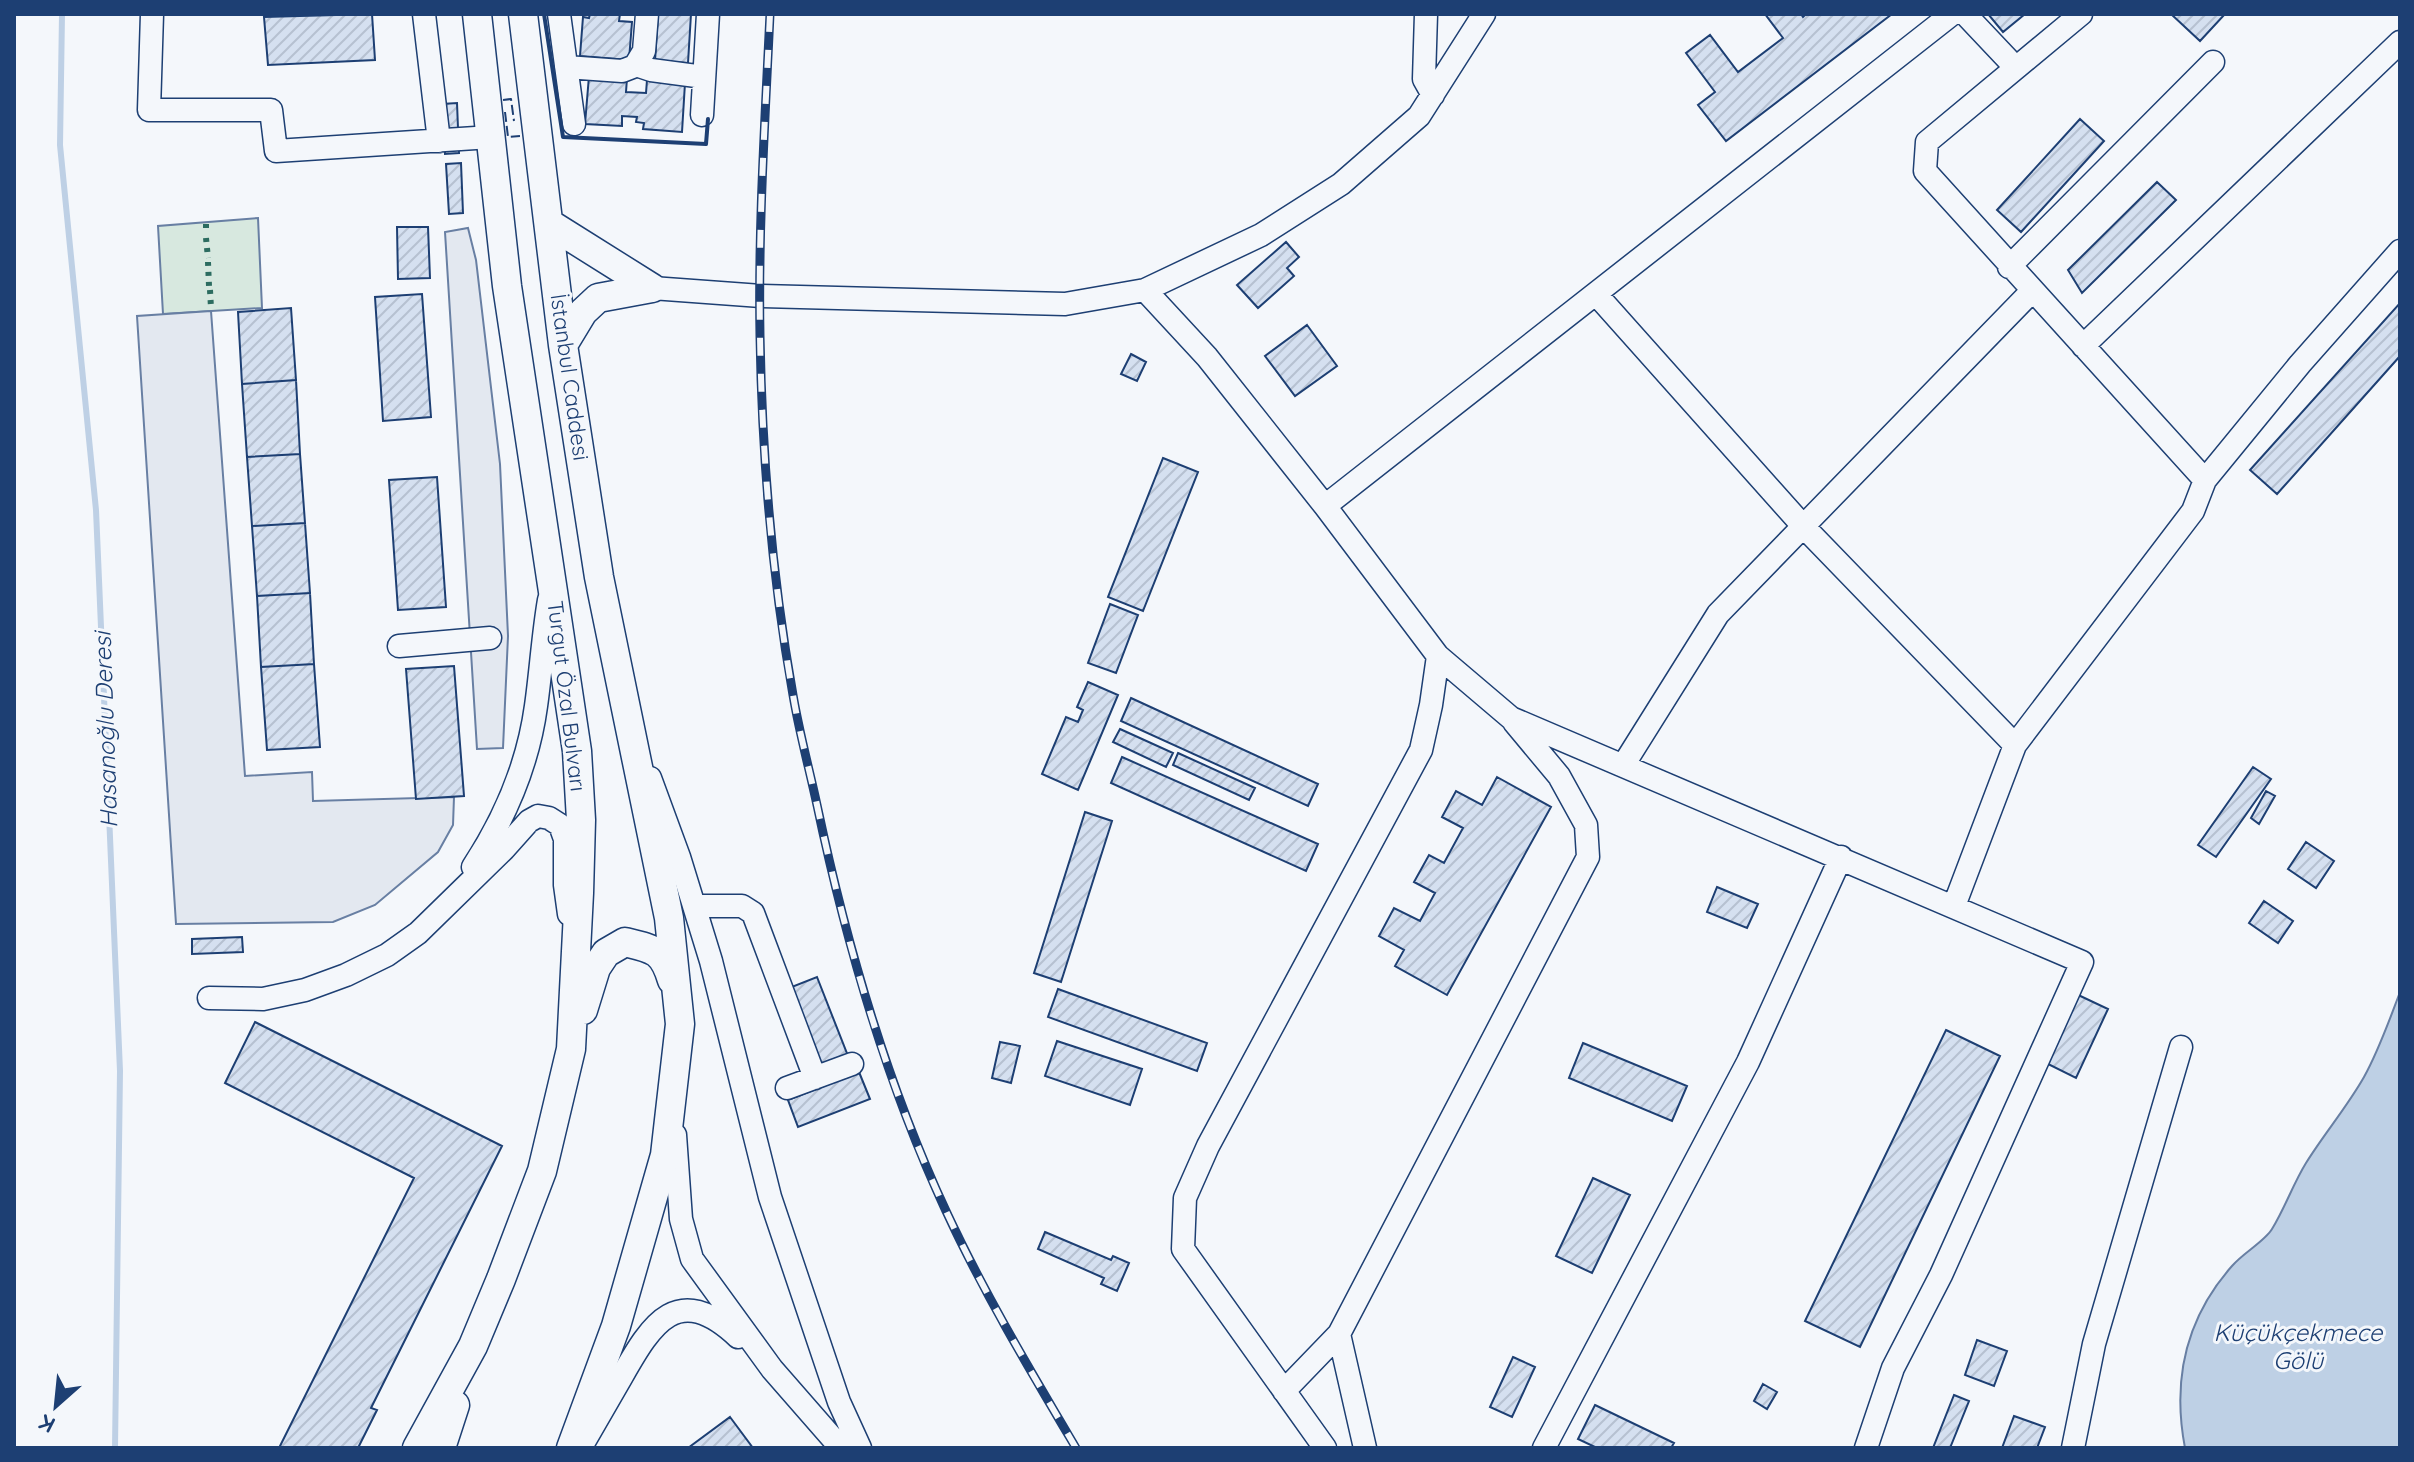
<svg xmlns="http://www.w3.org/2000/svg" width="2414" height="1462" font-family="Quicksand,sans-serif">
<defs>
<pattern id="building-hatch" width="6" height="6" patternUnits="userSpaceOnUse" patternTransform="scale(2)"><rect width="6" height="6" fill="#d5e0f0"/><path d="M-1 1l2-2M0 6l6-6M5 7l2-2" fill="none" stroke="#b6c1d1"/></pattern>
</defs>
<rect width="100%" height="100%" fill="#f4f7fb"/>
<path fill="#d7e8df" stroke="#687fa3" stroke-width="2" d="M258,218L262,308L163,314L158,226Z"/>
<path fill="#e3e8f0" stroke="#687fa3" stroke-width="2" d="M468,228L476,260L500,464L508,636L503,748L477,749L445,232Z
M211,311L245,776L312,772L313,801L454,797L453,825L438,852L375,905L333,922L176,924L137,316Z"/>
<path fill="#bed0e5" stroke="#687fa3" stroke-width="2" d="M2400,992V1448H2185C2172,1380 2186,1318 2232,1266C2243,1253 2265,1241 2272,1229C2285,1208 2293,1184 2306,1163C2324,1134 2347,1107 2364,1077C2379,1050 2389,1021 2400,992Z"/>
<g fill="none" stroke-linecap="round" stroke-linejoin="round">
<path stroke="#bed0e5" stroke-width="6" d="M62,14L60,145L96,510L120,1071L115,1448"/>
</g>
<path fill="url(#building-hatch)" stroke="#1d3f73" stroke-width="2" d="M372,14L375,60L268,65L264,17Z
M590,14H620L619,21L632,22L629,60L580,56L583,17L589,18Z
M658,14H691L688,63L655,61Z
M1765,14H1801L1803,17L1806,14H1892L1726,141L1698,105L1715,92L1686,53L1710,35L1738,72L1783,38Z
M1988,14H2025L2003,32Z
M2171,14H2225L2200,41Z
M589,76L627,78L626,92L646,93L647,80L685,83L682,132L643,129L644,123L636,122L637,117L622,116V126L585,124Z
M457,103L459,153L445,154L442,104Z
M2080,119L2104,141L2021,232L1997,210Z
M461,163L463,213L449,214L446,164Z
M2157,182L2176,200L2082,293L2068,270Z
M397,227H428L430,278L398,279Z
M1286,242L1299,257L1287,268L1294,276L1258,308L1237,285Z
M422,294L431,417L383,421L375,297Z
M2400,303V356L2277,494L2250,470Z
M291,308L296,380L242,384L238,312Z
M1307,325L1337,366L1295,396L1265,356Z
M1131,354L1146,362L1137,381L1121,374Z
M296,380L300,454L247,457L242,384Z
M300,454L305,523L252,526L247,457Z
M1163,458L1198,472L1143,611L1108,597Z
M437,477L446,607L398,610L389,480Z
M305,523L310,593L257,596L252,526Z
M310,593L314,664L261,667L257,596Z
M1110,604L1138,615L1116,673L1088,663Z
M314,664L320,747L267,750L261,667Z
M454,666L464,796L416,799L406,669Z
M1088,682L1118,695L1078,790L1042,774L1066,717L1078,722L1083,710L1077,707Z
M1131,698L1318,784L1308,806L1121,721Z
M1120,729L1173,753L1166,767L1113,742Z
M1178,753L1255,788L1249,800L1173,765Z
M1122,757L1318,844L1306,871L1111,783Z
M2253,767L2271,779L2216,857L2198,845Z
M1497,777L1551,807L1447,995L1395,966L1404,950L1379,936L1394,908L1420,921L1435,893L1414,882L1429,855L1444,863L1463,828L1442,817L1456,791L1482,805Z
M2266,791L2275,796L2259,824L2251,818Z
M1085,812L1112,821L1061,982L1034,973Z
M2306,842L2334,861L2316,888L2288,869Z
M1717,887L1758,904L1747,928L1707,912Z
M2264,901L2293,921L2278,943L2249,923Z
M242,937L243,952L192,954V939Z
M817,977L848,1056L820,1067L789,988Z
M1058,989L1207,1043L1197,1071L1048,1017Z
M2074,993L2108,1009L2076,1078L2042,1061Z
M255,1022L502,1146L371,1408L377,1410L358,1448H279L414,1178L225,1083Z
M1946,1030L2000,1056L1860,1347L1805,1321Z
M1057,1041L1142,1069L1130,1105L1045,1076Z
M1000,1042L1020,1046L1011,1083L992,1078Z
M1583,1043L1687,1086L1672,1121L1569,1078Z
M859,1072L870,1099L798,1127L788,1100Z
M1593,1178L1630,1195L1592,1273L1556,1256Z
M1045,1232L1111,1260L1113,1256L1129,1263L1117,1291L1101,1284L1104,1278L1038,1249Z
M1977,1340L2007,1351L1994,1386L1965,1375Z
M1513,1357L1535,1367L1512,1417L1490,1407Z
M1763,1384L1777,1392L1767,1409L1754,1401Z
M1954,1395L1969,1401L1950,1448H1933Z
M1595,1405L1674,1443L1671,1448H1597L1578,1439Z
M2014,1416L2045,1427L2037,1448H2002Z
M730,1417L753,1448H688Z"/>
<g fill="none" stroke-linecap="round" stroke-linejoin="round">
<defs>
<path id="minor" d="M152,14L149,110H271L276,151L491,137
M424,14L439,141
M559,14L574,124
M1426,14L1424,79L1433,95
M1965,14L2016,68
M636,65L651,70L704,77
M566,67L622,71L635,66L644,51L647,14
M702,115L708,14
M2009,267L2213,62
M652,288L761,296L1065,304L1145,290L1261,235L1341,184L1419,116L1484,14
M1145,290L1207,357L1325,506L1438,656L1511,718L2082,962L1941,1275L1893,1368L1866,1448
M1596,294L1803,526L2015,745
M2083,346L2400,42
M2205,480L2300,364L2400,251
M1325,506L1952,14
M399,646L490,638
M1624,764L1718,614L2032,291
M650,778L679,857L711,961L770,1197L839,1402L860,1448
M473,867C505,818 528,765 536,706C541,671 543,635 549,600
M694,906H742L753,913L815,1078
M1954,906L2015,745L2193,511L2205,480L1925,171L1927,142L2081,14
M209,998L263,999L305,990L346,975L387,955L418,933L504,849L529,821L538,816L549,818L560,825L565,839V885L569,914
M787,1088L852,1064
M675,1135L681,1219L692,1259L772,1369L841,1448
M1339,1334L1365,1448
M1284,1391L1339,1334L1588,857L1586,825L1559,776L1514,722
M581,1447C595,1423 608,1400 622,1376C652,1323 678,1281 738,1337
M1325,1448L1183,1249L1185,1198L1208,1146L1421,750L1431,705L1438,656
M1544,1448L1748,1062L1841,857
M2073,1448L2094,1344L2181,1047"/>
<path id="major" d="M523,14L563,345L599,577L669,918L680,1024L665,1155L616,1326L571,1448
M550,224L652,288
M563,345L583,312L598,298L652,288
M583,1010L596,968L606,953L625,942C654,949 663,950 672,980
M417,1448L473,1346L501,1279L542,1171L571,1049L579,893L581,820L577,751L507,286L477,14
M441,1448L455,1405"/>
</defs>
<use href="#minor" stroke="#1d3f73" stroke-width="25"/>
<use href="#major" stroke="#1d3f73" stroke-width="31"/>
<use href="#minor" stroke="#f4f7fb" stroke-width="22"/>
<use href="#major" stroke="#f4f7fb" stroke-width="28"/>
<defs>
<path id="rail" d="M770,14C765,121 758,229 760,336C762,456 772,577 793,695C799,731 809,768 817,805C846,943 886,1082 946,1211C984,1293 1030,1370 1076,1448"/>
</defs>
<use href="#rail" stroke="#1d3f73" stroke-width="9"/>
<use href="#rail" stroke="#f4f7fb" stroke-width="6" stroke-dasharray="18" stroke-linecap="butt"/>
<path stroke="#2c6c60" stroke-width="6" stroke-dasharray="4 6" stroke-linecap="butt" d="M206,224V233
M206,238L208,258
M208,262L209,286
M210,290L211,308"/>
<path stroke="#1d3f73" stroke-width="2" stroke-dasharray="10 4" stroke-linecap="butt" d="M544,14L563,137L706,144L708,119
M503,100L511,99L514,121
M505,112L508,137L520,136"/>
<path stroke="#1d3f73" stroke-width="4" d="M544,14L563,137L706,144L708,119"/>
</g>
<g text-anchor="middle" stroke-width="6" stroke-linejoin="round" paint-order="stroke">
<g font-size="22" fill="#1d3f73" stroke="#f4f7fb">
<text transform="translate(570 377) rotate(82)" y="8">İstanbul Caddesi</text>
<text transform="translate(567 696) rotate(83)" y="8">Turgut Özal Bulvarı</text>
</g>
<g font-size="24" font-style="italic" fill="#1d3f73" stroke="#f4f7fb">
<text transform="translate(106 730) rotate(-92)" y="8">Hasanoğlu Deresi</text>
<text x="2298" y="1341">Küçükçekmece<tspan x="2298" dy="28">Gölü</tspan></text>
</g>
</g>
<rect width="2414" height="1462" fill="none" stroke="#1d3f73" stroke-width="32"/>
<g transform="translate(56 1406) rotate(207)" stroke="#f4f7fb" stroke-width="6" paint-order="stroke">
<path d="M0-6L14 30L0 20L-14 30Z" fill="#1d3f73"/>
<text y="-12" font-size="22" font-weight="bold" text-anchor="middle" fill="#1d3f73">K</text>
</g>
</svg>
